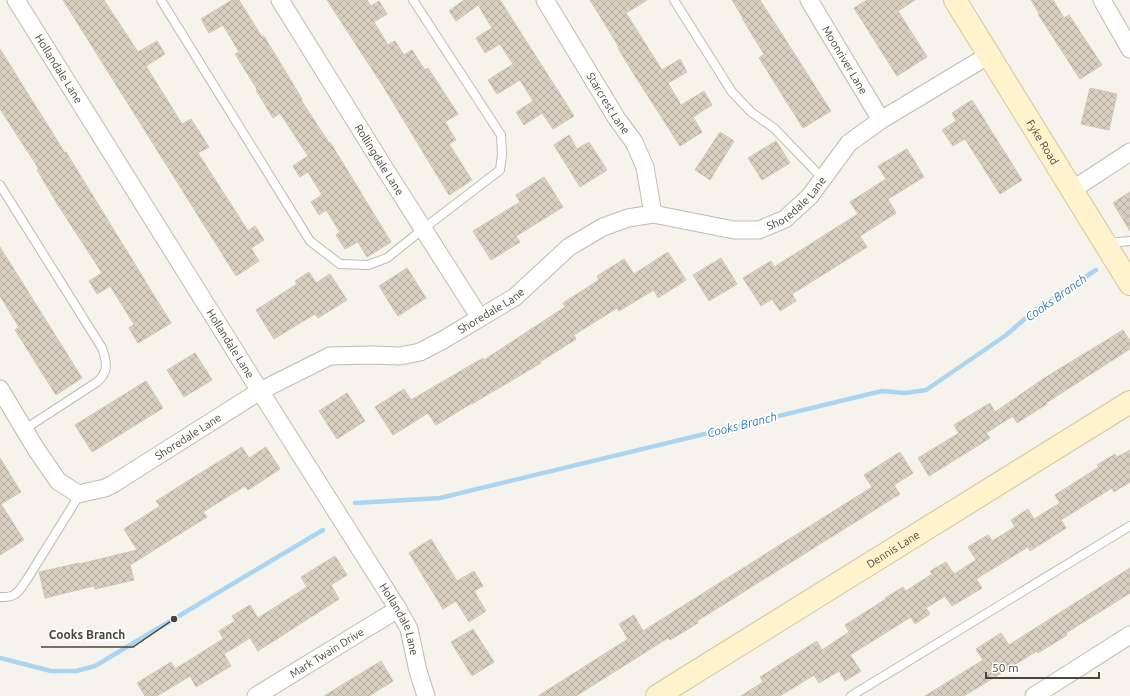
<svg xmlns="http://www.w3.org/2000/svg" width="1130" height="696" font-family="Ubuntu,sans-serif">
<defs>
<pattern id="building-cross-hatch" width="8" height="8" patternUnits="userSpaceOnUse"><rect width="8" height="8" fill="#d8cfc1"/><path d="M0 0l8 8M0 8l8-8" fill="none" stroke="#b1aa9e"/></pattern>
</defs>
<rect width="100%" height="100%" fill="#f6f3ec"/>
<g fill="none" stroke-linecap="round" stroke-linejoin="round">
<path stroke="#a9d4f2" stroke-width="4.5" d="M355,503L440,498L882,391L905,393L926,390L1005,336L1035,310L1096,270
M0,658L51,671H76L95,666L323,530"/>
</g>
<path fill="url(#building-cross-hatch)" stroke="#d3c7b4" d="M63,0H104L138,52L157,41L165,54L146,66L182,124L191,119L209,147L198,153L248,231L255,226L264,240L251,248L259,261L236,276Z
M232,0H239L262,37L264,36L302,99L301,100L329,143L330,142L391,242L367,257L358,242L345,249L336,235L340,232L326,210L319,215L311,202L322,195L308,172L300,177L293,166L308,156L280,113L273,118L256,90L257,89L235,54L239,52L223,25L209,33L201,19Z
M327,0H367L371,6L379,1L387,14L374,22L388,45L395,41L404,55L412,50L425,70L428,68L458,114L445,122L456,140L449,144L472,180L449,195L383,86Z
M464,0H500L574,116L553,129L542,113L524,125L516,112L533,101L520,80L497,94L488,80L513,64L500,44L485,53L476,38L492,28L478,5L456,21L449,11Z
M590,0H647L626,13L662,70L680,59L687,72L668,83L681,105L704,91L712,105L693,117L702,132L680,146L635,76L618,48L619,47Z
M732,0H760L831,111L803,128L759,58L764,54L742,18H743Z
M867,0H915L898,11L927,57L897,76L854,8Z
M1031,0H1053L1064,18L1069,15L1102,65L1080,79L1038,14L1039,13Z
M0,49L65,153L66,152L171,323L138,343L129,328L134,324L110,286L97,294L89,281L102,273L58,205L37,170L39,169L0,109Z
M1090,88L1117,94L1109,130L1081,124Z
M972,100L1022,180L1000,194L965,139L953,146L942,130L956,121L952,113Z
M720,132L734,141L710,180L695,170Z
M569,135L577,149L589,142L607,170L580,187L554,145Z
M776,141L790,163L762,180L748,158Z
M907,149L924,177L888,199L896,213L860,236L867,247L792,294L796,301L780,311L772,299L761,306L743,278L771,261L774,267L858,214L850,202L886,179L878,166Z
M544,177L563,207L516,236L520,242L491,260L473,231L520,202L516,195Z
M1130,192V231L1113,203Z
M0,247L82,378L56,395L15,330L19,327L0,296Z
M668,252L686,280L658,298L654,290L619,311L617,308L574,335L576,339L540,362L541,363L472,404V403L436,425L428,413L393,435L375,407L404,389L411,400L483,358L484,360L565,307L563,303L599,280L597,276L624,259L634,274Z
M721,258L737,284L709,301L693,275Z
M407,268L426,298L398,316L379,286Z
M309,272L316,283L330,274L347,300L318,318L315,314L274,339L256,310L297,284L295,281Z
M1123,330L1130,341V349L1046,403L1047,404L1017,423L1013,416L986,433L990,438L929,476L918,458L959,433L954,425L990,403L995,412L1046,377Z
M195,353L212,380L184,397L167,370Z
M146,381L163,408L92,452L75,425Z
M347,393L365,421L337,439L319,411Z
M242,447L249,458L266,447L280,469L248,490L245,486L203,512L207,517L130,565L134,580L95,589L94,586L45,598L39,572L79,563V564L137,550L124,529L160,506L156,501Z
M1130,450V482L1114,492L1112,488L1061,520L1066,528L1030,551L1028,547L976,579L982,588L952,606L945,596L926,608L930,614L915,624L911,617L850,655L861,671L845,681L839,671L819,683L814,675L780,696H741L763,682L760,677L817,641L822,650L849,632L845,625L886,599L885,598L903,587L906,591L932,574L930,571L946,562L954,574L976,560L968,547L988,535L992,541L1015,527L1011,520L1028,509L1034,519L1060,503L1055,495L1099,467L1097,465L1115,454L1117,457Z
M900,452L913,473L894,485L900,494L697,621L698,623L670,640L668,638L576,696H538L628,639L619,624L634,615L643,631L872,487L864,475Z
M0,458L21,492L1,504L24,540L0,555Z
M431,539L457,581L474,571L483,586L474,591L486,611L469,622L456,601L443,609L409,553Z
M335,556L347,575L331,585L339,599L258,651L250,638L224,654L231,666L196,687L190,676L157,696H145L137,683L171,662L175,669L223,639L219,631L235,621L232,616L250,605L258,618L307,587L301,577Z
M1130,568V593L1066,633L1067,635L1038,653L1037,651L964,696H925L983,660L976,649L1001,633L1009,645Z
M473,629L494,662L472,676L451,642Z
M381,661L393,681L369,696H324Z"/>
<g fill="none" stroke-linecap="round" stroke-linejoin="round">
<defs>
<path id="lane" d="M161,0L310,241L340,264L368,265L387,258L423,229L500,170L502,155L501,135L413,0
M674,0L732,92L751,112L774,128L823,179
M0,185L102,348C107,362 109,372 97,382L25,429
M1107,243L1130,241
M0,597C16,598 18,592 26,581L80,494
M851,696L1130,526"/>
<g id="street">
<path id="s1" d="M16,0L260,391L398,609L409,629L418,671L426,696"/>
<path id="s2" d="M280,0L385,169L480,318"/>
<path id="s3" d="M545,0L617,119L634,142L645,167L653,214"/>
<path id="s4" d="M809,0L881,120"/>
<path d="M1102,0L1130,49"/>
<path d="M1072,190L1130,152"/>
<path id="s5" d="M0,389L36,449L58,481L78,494L105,488L113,484L260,391L330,356L371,355L400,356L420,352L443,340L515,297L569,247L603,227L628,218L653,214L734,230H759L785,219L810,196L849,143L881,120L989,55"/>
<path id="s6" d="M256,696L398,609"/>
<path d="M1034,696L1130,635"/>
</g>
<g id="secondary">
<path id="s7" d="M955,0L1130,284"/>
<path id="s8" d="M657,696L1130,402"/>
</g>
</defs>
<use href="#lane" stroke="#c2bbae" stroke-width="10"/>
<use href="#street" stroke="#c2bbae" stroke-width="19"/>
<use href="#secondary" stroke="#d6c79b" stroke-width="24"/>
<use href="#lane" stroke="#fff" stroke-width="8"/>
<use href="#street" stroke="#fff" stroke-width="17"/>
<use href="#secondary" stroke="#fff3cd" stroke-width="22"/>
</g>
<g text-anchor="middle" stroke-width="3.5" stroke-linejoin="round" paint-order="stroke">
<g font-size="11" fill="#4b4439" stroke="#fff">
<text dy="4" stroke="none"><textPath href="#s4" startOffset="70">Moonriver Lane</textPath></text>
<text dy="4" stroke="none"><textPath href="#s1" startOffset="81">Hollandale Lane</textPath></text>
<text dy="4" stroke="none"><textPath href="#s3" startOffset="121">Starcrest Lane</textPath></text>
<text dy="4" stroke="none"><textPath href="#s7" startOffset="167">Fyke Road</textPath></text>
<text dy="4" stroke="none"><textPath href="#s2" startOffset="188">Rollingdale Lane</textPath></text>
<text dy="4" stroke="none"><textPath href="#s5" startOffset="941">Shoredale Lane</textPath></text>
<text dy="4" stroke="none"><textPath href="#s5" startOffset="594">Shoredale Lane</textPath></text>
<text dy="4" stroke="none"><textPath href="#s1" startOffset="405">Hollandale Lane</textPath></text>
<text dy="4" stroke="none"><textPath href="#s5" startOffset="258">Shoredale Lane</textPath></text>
<text dy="4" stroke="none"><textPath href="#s8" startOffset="278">Dennis Lane</textPath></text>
<text dy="4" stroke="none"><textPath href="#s1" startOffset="729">Hollandale Lane</textPath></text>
<text dy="4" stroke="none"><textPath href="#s6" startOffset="83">Mark Twain Drive</textPath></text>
</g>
<g font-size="12" font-style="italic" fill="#2e7ab2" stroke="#fff">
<text transform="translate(1056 298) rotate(-35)" y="4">Cooks Branch</text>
<text transform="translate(742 425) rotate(-14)" y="4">Cooks Branch</text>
</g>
</g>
<path fill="none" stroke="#4b4439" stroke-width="1.5" d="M174 619L133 647H41"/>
<circle fill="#4b4439" stroke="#fff" stroke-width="1.5" cx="174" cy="619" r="4"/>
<g font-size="12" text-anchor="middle" font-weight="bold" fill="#4b4439" stroke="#fff" stroke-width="3.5" stroke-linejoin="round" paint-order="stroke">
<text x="87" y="639">Cooks Branch</text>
</g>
<path d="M986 672v6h113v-6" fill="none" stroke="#4b4439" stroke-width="2"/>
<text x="992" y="672" font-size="12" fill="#4b4439" stroke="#ffffff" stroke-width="3" paint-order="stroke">50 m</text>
</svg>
